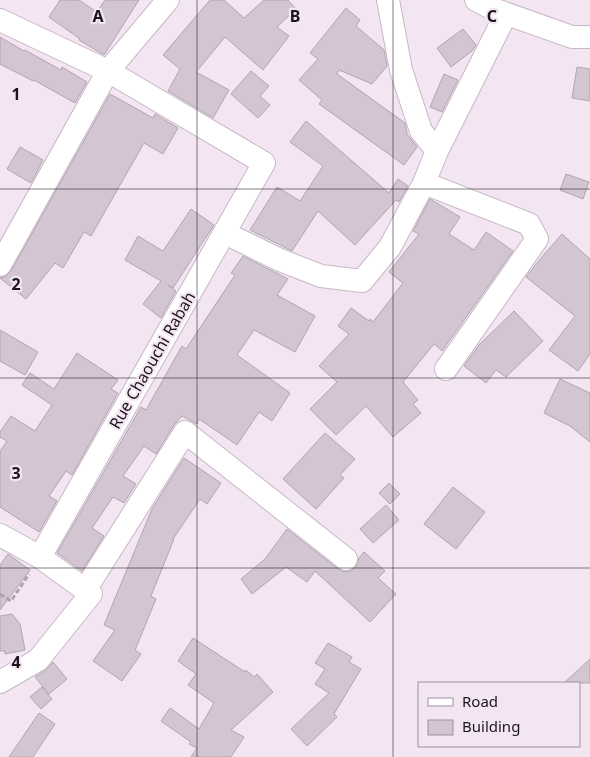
<svg xmlns="http://www.w3.org/2000/svg" width="590" height="757" font-family="'Noto Sans',sans-serif">
<rect width="100%" height="100%" fill="#f4e5f3"/>
<path fill="#d4c5d2" stroke="#b2a4b1" d="M60,0H79L97,12L105,0H139L104,55L79,40L80,39L49,17Z
M210,0H224L244,18L264,0H288L296,9L277,27L289,36L263,70L225,37L196,72L229,90L213,118L168,91L180,69L163,55Z
M346,8L360,20L356,26L384,50L387,66L372,84L339,70L337,74L405,123L407,134L417,147L404,165L319,104L322,100L299,80L318,59L310,53Z
M463,29L476,45L472,51L451,67L437,48Z
M0,37L24,51L25,50L61,70L62,67L87,82L75,103L34,80L33,81L0,64Z
M577,67L590,69V101L572,98Z
M251,71L269,86L260,96L270,105L258,118L231,94Z
M444,74L458,80L442,112L430,107Z
M110,94L153,118L155,114L178,128L163,154L144,143L91,236L84,232L63,268L55,263L26,299L0,278L6,276L11,271Z
M306,121L389,193L398,179L408,186L399,202L396,200L355,245L318,211L292,251L250,230L277,187L300,201L323,166L290,142Z
M20,147L43,160L31,183L7,169Z
M566,174L589,182L583,199L560,190Z
M430,199L460,217L449,234L474,250L486,232L513,251L442,351L434,344L403,382L418,400L413,404L421,413L393,437L366,406L336,435L310,409L337,382L319,366L349,334L338,326L351,308L369,321L370,319L373,322L403,283L389,272L419,234L413,231Z
M191,209L214,225L173,288L168,285L176,291L161,318L143,304L161,281L125,260L138,236L163,251Z
M562,234L590,259V354L578,371L549,350L575,316L526,277L541,258Z
M243,256L288,279L277,295L315,316L295,352L254,330L237,355L290,393L272,421L259,412L237,445L199,419L197,424L182,416L174,425L156,454L144,446L123,476L136,484L124,503L113,497L92,528L104,536L82,571L57,553L141,407L146,410L182,346L186,349L235,275L231,273Z
M514,311L543,341L506,377L496,370L486,383L464,366L479,345Z
M0,330L38,352L25,375L0,361Z
M77,353L118,380L111,389L118,393L72,475L66,471L49,496L57,501L39,532L0,507V451L7,441L0,437V432L11,416L35,431L52,405L22,385L30,373L54,389Z
M560,379L590,393V442L570,426L544,413Z
M325,433L355,459L340,475L344,478L316,509L283,479Z
M184,458L221,483L207,504L200,499L173,539H174L151,596L156,599L135,650L141,654L122,681L93,661L115,630L104,625L152,509Z
M389,483L400,494L390,504L379,493Z
M453,487L485,512L456,549L424,524Z
M386,505L399,520L373,543L360,529Z
M287,529L338,569L344,572L350,571L356,567L359,558L364,552L385,571L378,578L396,594L370,622L315,571L307,582L286,567L252,594L241,579L265,559Z
M8,554L30,570L0,610V565Z
M12,614L20,624L25,650L5,654V651H0V616Z
M193,638L245,672L246,670L254,677L257,674L273,692L231,730L244,737L231,757H191L197,748L189,744L191,742L161,721L170,708L199,729L214,703L188,685L196,674L178,661Z
M328,643L352,657L349,662L361,669L334,714L337,717L307,746L291,729L329,693L315,684L325,669L315,663Z
M590,659V683H564Z
M53,662L67,679L49,694L35,677L45,671Z
M42,687L52,699L41,709L30,697Z
M39,713L55,724L33,757H9Z"/>
<g fill="none" stroke-linecap="round" stroke-linejoin="round">
<defs>
<path id="street" d="M388,0L401,70L421,131L437,151L506,14
M476,0L493,9L572,37H590
M0,20L108,71L264,163L40,557
M437,151L424,183L529,224L537,239L446,369
M225,233L280,260L321,276L362,281L390,247L424,183
M0,265L108,71L168,0
M0,535L40,557L91,594L38,660L0,682
M85,590L185,432L346,559"/>
</defs>
<use href="#street" stroke="#c7b8c6" stroke-width="24"/>
<path stroke="#afa3ae" stroke-width="3" stroke-dasharray="5 2.5" stroke-linecap="butt" d="M0,594L11,601L29,574"/>
<use href="#street" stroke="#fff" stroke-width="22"/>
</g>
<path fill="none" stroke="#1b161b" stroke-width="1" stroke-opacity="0.55" d="M197,0V757M393,0V757M0,189H590M0,378H590M0,568H590"/>
<g text-anchor="middle" stroke-width="4.5" stroke-linejoin="round" paint-order="stroke">
<g font-size="16" fill="#1b161b" stroke="#f4e5f3">
<text transform="translate(152 360) rotate(-60)" y="6">Rue Chaouchi Rabah</text>
</g>
</g>
<g font-size="16" text-anchor="middle" font-weight="bold" fill="#1b161b" stroke="#f4e5f3" stroke-width="4.5" stroke-linejoin="round" paint-order="stroke">
<text x="98" y="22">A</text>
<text x="295" y="22">B</text>
<text x="492" y="22">C</text>
<text x="16" y="100">1</text>
<text x="16" y="290">2</text>
<text x="16" y="479">3</text>
<text x="16" y="668">4</text>
</g>
<rect x="418" y="682" width="162" height="65" fill="#f4e5f3" stroke="#9d929d"/>
<rect x="428" y="698" width="25" height="8" fill="#ffffff" stroke="#9d929d"/>
<text x="462" y="707" font-size="15" fill="#1b161b">Road</text>
<rect x="428" y="720" width="25" height="15" fill="#d4c5d2" stroke="#9d929d"/>
<text x="462" y="732" font-size="15" fill="#1b161b">Building</text>
</svg>
